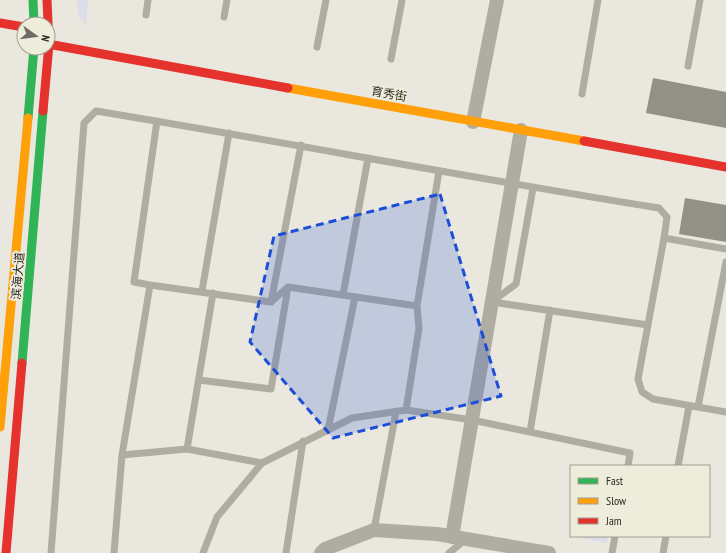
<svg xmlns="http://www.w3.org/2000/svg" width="726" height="553" font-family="'PT Sans Narrow','Noto Sans SC',sans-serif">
<rect width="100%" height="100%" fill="#eae8de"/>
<path fill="#dddceb" d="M77,0H88L86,26L78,14Z
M571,534V536H608L607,543L571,536Z"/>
<path fill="#939185" d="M653,78L726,92V128L646,113Z
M685,198L726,205V242L679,234Z"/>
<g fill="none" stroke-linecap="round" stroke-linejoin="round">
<path stroke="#afada1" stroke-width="7" d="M146,15L148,0
M224,17L227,0
M317,47L326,0
M391,59L402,0
M688,66L700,0
M582,94L598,0
M664,238L638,379L642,392L653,399L726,412
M150,285L271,302L288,287L417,306L419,328L406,410
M202,291L229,133
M343,295L368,158
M493,301L516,284L533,188
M271,302L301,145
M492,302L648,325
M417,306L439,171
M199,380L271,389L288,287
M698,407L726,262
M328,430L355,297
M530,432L550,310
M187,449L213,293
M122,455L187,449L262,463
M678,466L689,406
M374,530L396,412
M51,553L84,123L96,111C284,142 471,178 659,208L667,217L664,238L726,249
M114,553L122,455L150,285L134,282L157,121
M203,553L217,517L262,463L352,418L406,410L472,420L630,453L628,466
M286,553L303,441
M449,553L466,539
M612,553L615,536
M663,553L666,536"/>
<path stroke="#afada1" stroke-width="14" d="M473,122L497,0
M452,537L521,130
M321,553L325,549L374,530L437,534L549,553"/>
<path stroke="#30b455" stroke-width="9" d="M33,0L34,24
M28,118L34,48
M22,363L43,111"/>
<path stroke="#ff9f0a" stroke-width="9" d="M288,88L584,141
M0,427L28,118"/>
<path stroke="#e5322d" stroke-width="9" d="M0,23L24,27
M48,44L288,88
M43,111L49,44L47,0
M584,141L726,167
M6,553L22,363"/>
</g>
<path fill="#1d4ed8" fill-opacity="0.2" stroke="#1d4ed8" stroke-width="3" stroke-dasharray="8 5" stroke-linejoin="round" d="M440,194L501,396L333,438L250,342L274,236Z"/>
<g text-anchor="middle" stroke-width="4" stroke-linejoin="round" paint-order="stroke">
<g font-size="12" fill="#2b2a23" stroke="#eeecda">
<text transform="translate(389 94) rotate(10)" y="4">育秀街</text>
<text transform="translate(18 276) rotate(-85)" y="4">滨海大道</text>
</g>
</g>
<rect x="570" y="465" width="140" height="72" fill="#eeecda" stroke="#a09e91"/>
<rect x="578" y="478" width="20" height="6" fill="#30b455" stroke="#a09e91"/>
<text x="606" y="485" font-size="12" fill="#2b2a23">Fast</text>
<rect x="578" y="498" width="20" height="6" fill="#ff9f0a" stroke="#a09e91"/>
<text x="606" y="505" font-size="12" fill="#2b2a23">Slow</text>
<rect x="578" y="518" width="20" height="6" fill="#e5322d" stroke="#a09e91"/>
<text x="606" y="525" font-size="12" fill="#2b2a23">Jam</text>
<g transform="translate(36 36) rotate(104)"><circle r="19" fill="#eeecda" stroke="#a09e91"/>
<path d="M0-3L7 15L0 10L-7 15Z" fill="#6e6c64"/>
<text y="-6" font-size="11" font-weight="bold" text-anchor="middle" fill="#2b2a23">N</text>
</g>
</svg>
